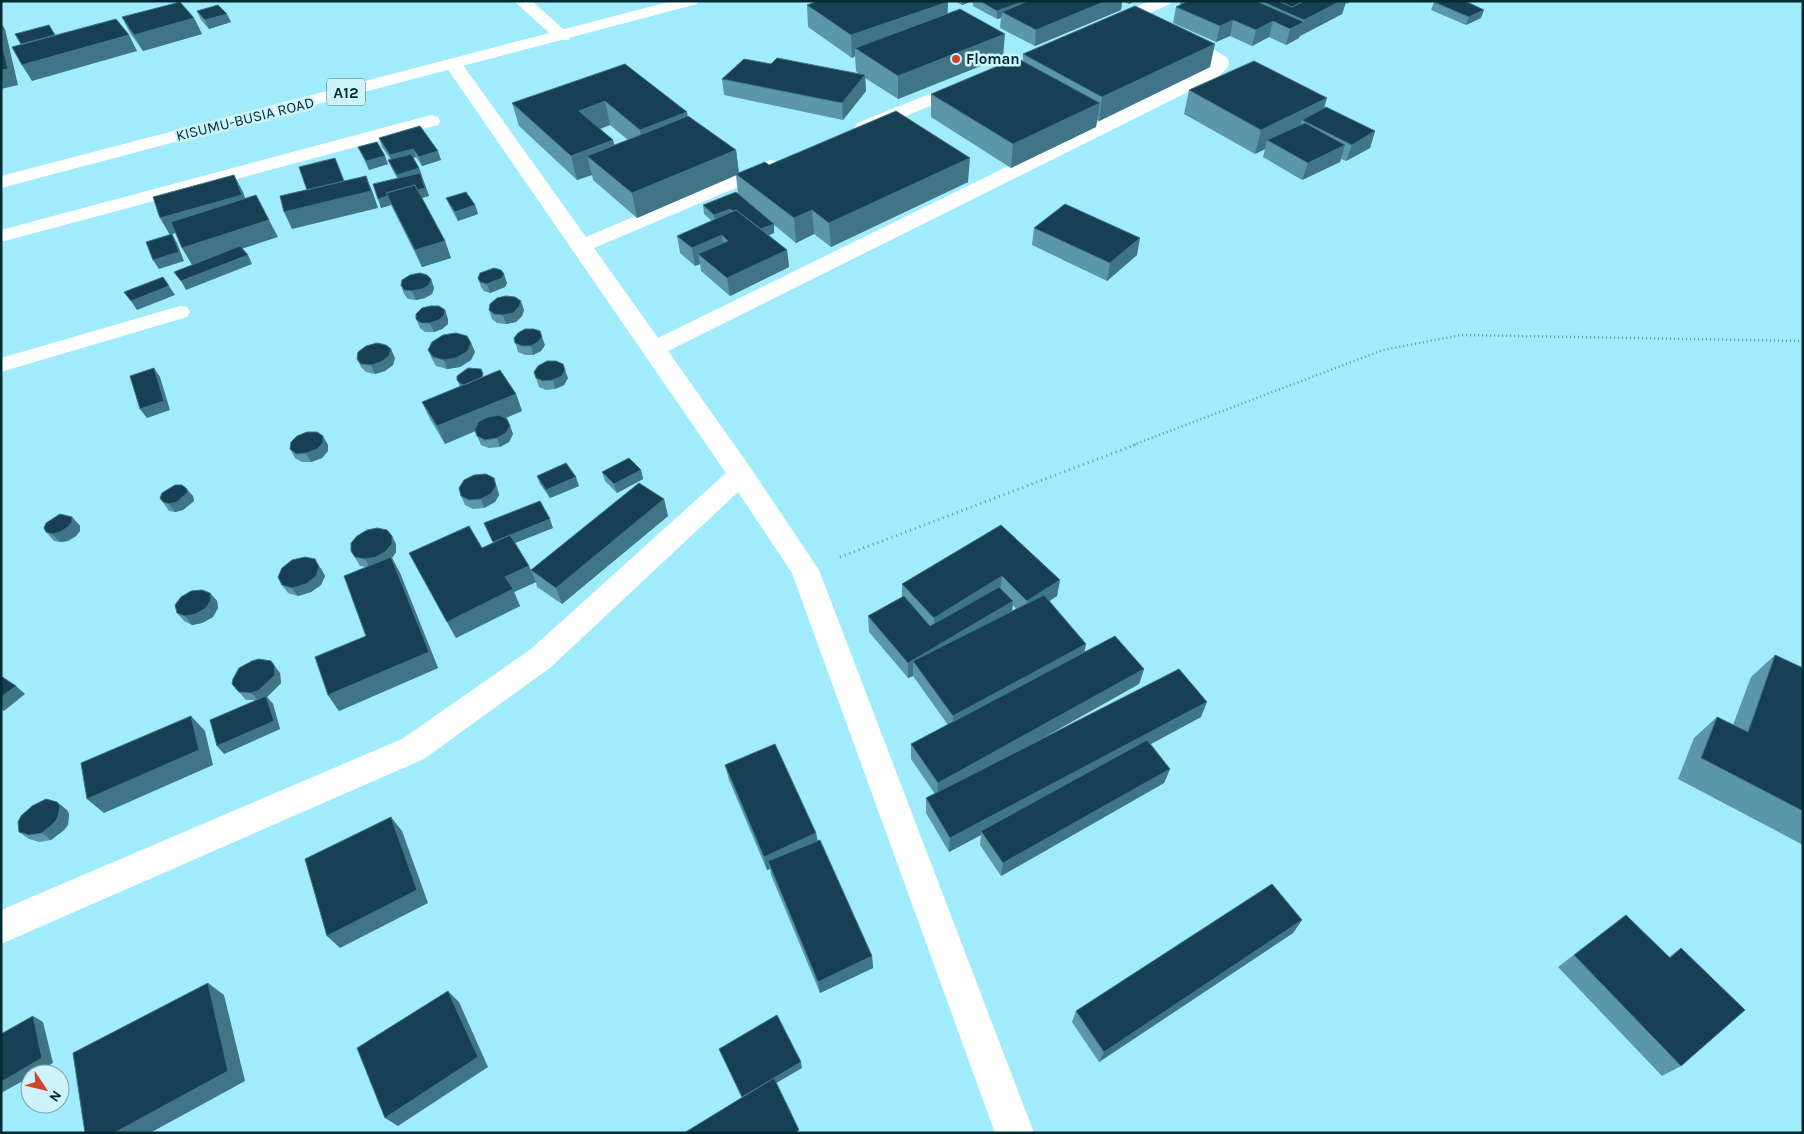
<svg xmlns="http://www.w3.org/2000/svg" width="1804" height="1134" font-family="Karla,sans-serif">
<rect width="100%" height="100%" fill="#a0ecfd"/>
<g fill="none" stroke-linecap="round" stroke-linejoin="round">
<path stroke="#5c9aa8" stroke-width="2.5" stroke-dasharray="1 3" stroke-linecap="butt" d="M1133,445L1383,350L1461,335L1803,341"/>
<path stroke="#5c9aa8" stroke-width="3" stroke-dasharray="1 4" stroke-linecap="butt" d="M840,557L1137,444"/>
<path fill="#fff" fill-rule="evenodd" d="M180,306L187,307L190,312L187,317L1,372V358Z"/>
<path fill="#fff" fill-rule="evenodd" d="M514,1H532L571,36L569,40H557Z
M1150,1H1172L1170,4L1114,29H1102L1100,25L1102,21Z
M1181,32L1187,33L1226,57L1229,61L1228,67L1218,77L668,351L750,467L819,570L1034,1133H995L792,573L738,492L551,667L424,759L1,944V910L402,739L531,649L726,473L445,65L448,61L454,60L460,61L586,237L764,162L771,160L778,162L781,166L778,170L594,248L658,338L1206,69L1211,63L1175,41L1173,37L1175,33Z
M964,80L970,81L973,85L970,89L871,131L864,133L857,131L855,127L857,123Z
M431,115L438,117L440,121L438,125L1,242V230Z"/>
<path fill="#fff" fill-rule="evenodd" d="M672,1H699L697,4L1,188V176Z"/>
</g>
<path fill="#5c96a9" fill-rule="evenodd" d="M955,1H1122L1121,10L1035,46L1000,28L1001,18L997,19L973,6V1L962,5Z
M1122,1H1135L1129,4Z
M1180,1H1352L1347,4L1346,3L1342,14L1300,36L1299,38L1286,45L1269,37L1252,46L1230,36L1216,42L1173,23L1176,7L1180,5Z
M948,2L947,14L1003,57L898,99L865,78L866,91L843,120L724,95L722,79L771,64L859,74L856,71L855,56L852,58L808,27L807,5Z
M1434,2L1481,18L1466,25L1431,10Z
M197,11L231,22L209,29L201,20Z
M122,17L194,18L202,34L143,51L130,33Z
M1023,54L1210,67L1099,121L1097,120L1096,127L1011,168L931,117V94L1023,61Z
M625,64L687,116L736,150L739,173L769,165L968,182L831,247L814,234L796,243L774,225V233L769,235L787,250L789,267L730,296L701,271L700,264L695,266L680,253L677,236L712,221L704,214L703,205L738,194L736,175L637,218L593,180L592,175L577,180L519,126L512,103ZM610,125L628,140L614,145L613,140L600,129Z
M1189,90L1324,108L1375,131L1370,148L1346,161L1341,159L1340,162L1302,180L1263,157L1265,149L1255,154L1184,114Z
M420,126L441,160L422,166L416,157L413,158L419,168L429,196L422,198L445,241L451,258L422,267L391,205L381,208L397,178L392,169L388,160H391L382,147L379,138Z
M358,147L388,164L369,170Z
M446,198L475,205L478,214L458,221L450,207Z
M1034,228L1137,255L1107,281L1032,245Z
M478,278L507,283L505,287L490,293L484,291L481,287Z
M431,279L434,288L432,294L425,298L416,300L408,299L404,294L401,285Z
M489,310H524L522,316L516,322L506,324L497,323L492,319Z
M416,319H448V324L442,329L434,332H425L420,328Z
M514,338L545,345L541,351L533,355H525L518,352Z
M471,343L475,352L471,360L460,367L447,369L436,366L432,359L428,350Z
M395,358L393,365L385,371L375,374L366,372L361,367L357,359Z
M534,372L568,378L564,385L555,389L546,390L539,387Z
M485,377L516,394L522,411L505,418L510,426L513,434L509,442L500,447L489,448L481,445L475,431L445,444L430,419L422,402L460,387L457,380Z
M328,445V451L322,458L311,462H302L295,458L290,449Z
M641,470L643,479L617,493L605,481L602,472Z
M537,476L579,486L550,498L540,484Z
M497,487L499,495L495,502L484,508L473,509L465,505L461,496Z
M193,496L194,501L183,510L175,512L169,511L160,498Z
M664,499L668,516L562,604L537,587L536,582L514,592L520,606L456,638L409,553L482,548L493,543L484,523L553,528L515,543L529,566L531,570Z
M72,517L80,526V531L76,536L68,541L60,542L54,541L46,532Z
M1001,525L1060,580L1057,596L1050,601L1085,652L1144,669L1139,684L1036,742L1201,717L1151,744L1170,769L1164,783L1001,876L980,845L981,835L949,852L926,813V798L935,794L911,759V744L948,725L913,676L908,678L869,632L868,616L902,597V584ZM1013,605L1016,609L1012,611Z
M396,544V552L392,558L400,573L438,668L339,711L328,695L366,636V567L360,566L351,551Z
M321,568L325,576L321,585L311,592L298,596L288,593L282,585Z
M210,593L217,601L218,608L213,617L202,623L192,625L184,621L177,613Z
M1775,655L1803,668V845L1678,779L1694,738L1717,717L1733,725L1751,677Z
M280,673L281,683L267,697L273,704L280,729L224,754L255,700H246L232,684Z
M725,765L816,833L818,841L872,956L873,968L820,993L771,875L770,869L767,870L729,780Z
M67,810L69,814L68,825L64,830L51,840L39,842L29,839L19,832Z
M1626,915L1669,957L1681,948V1066L1662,1076L1558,967Z
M1302,920L1293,933L1099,1062L1072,1022L1076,1011Z"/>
<path fill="#407487" d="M962,1H973L962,5Z
M1024,1H1027L1002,12L1001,18L997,19V11Z
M1106,1H1122L1121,10L1035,46L1036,30Z
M1130,1H1135L1129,4Z
M1341,1H1346L1342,14L1300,36L1304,20Z
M948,2L947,24L855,48V56L852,58L851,35Z
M1484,10L1481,18L1466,25L1469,17Z
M227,14L231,22L209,29L205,20Z
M194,18L202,34L143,51L134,35Z
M1233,20L1230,36L1216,42L1220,26Z
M1273,21L1269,37L1252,46L1256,30Z
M1304,22L1299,38L1286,45L1290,29Z
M1,23L5,29L18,85L1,89Z
M1005,34L1003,57L898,99V76Z
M129,35L137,51L32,81L22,65Z
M1215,44L1210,67L1099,121L1102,97Z
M865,75L866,91L843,120L842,103Z
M1327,98L1320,122L1302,120L1298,133L1267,140L1265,149L1255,154L1261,130Z
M605,101L610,125L584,134L579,111Z
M1100,103L1096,127L1011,168L1013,144Z
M687,112L691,136L644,154L640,130Z
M1375,131L1370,148L1346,161L1352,145Z
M613,140L619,164L587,156L592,175L577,180L571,156Z
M1345,145L1340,162L1302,180L1308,163Z
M413,149L416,157L394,164L390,155Z
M736,150L739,174L637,218L632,193Z
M438,151L441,160L422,166L419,157Z
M385,156L388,164L369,170L366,161Z
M970,158L968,182L831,247L829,223Z
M419,168L429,196L392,205L388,196L400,183L397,175Z
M234,175L243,192L250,212L172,234L177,243L184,261L159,269L153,260L170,235L160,218Z
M366,176L373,193L378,208L292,229L284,212Z
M388,196L391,205L381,208L378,199Z
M475,205L478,214L458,221L455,212Z
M730,209L731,217L715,224L714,215Z
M812,210L814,234L796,243L794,218Z
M269,220L278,237L192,265L182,248Z
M774,224V233L757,240L756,231Z
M722,235L724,252L698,254L700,264L695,266L692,248Z
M1140,238L1137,255L1107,281L1110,263Z
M445,241L451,258L422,267L415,250Z
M787,250L789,267L730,296L727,278Z
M248,255L252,264L186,290L181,281Z
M504,274L507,283L505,287L490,293L487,284Z
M431,279L434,288L432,294L425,298L416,300L412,291Z
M169,286L175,295L137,310L131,301Z
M521,301L524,310L522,316L516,322L506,324L503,315Z
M445,310L448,319V324L442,329L434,332L430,323Z
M542,337L545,345L541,351L533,355L531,346Z
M471,343L475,352L471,360L460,367L447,369L444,360Z
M391,349L395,358L393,365L385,371L375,374L371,365Z
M154,368L160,377L170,410L147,418L140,409Z
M565,370L568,378L564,385L555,389L553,380Z
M516,394L522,411L445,444L437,426Z
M510,426L513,434L509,442L500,447L497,438Z
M323,436L328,445V451L322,458L311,462L306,453Z
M641,470L643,479L617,493L614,484Z
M576,477L579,486L550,498L546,490Z
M494,478L499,495L495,502L484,508L481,499Z
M186,488L193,496L194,501L183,510L175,512L169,504Z
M664,499L668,516L562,604L556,588Z
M72,517L80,526V531L76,536L68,541L60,542L52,534Z
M550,519L553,528L497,550L493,542Z
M392,536L396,544V552L392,558L400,573L438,668L339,711L328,695L429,652L370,568L365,559Z
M315,559L325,576L321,585L311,592L298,596L292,588Z
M529,566L536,582L514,592L520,606L456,638L447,622L505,577Z
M1002,576L1000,593L934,634V618Z
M1060,580L1057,596L1024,617L1027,601Z
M210,593L217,601L218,608L213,617L202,623L192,625L185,616Z
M1013,601L1011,617L913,661V676L908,678V663Z
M1086,644L1083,660L952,731L953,716Z
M274,665L280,673L281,683L267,697L273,704L280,729L224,754L217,746L258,701L252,693Z
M1144,669L1139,684L937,797L938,783Z
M16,686L25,694L4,711L1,708V697Z
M1207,702L1201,717L983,834L981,831V835L949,852L950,838Z
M191,716L205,731L213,765L104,813L87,799Z
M1170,769L1164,783L1001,876L1003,863Z
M57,802L67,810L69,814L68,825L64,830L51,840L42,833Z
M391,817L402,831L428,903L340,948L327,936Z
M816,833L818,846L768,861L770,869L767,870L764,857Z
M1302,920L1293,933L1099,1062L1104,1052Z
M872,956L873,968L820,993L818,982Z
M208,983L224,995L245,1081L150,1133H114Z
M448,991L459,1002L488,1067L398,1126L385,1118Z
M33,1016L43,1022L53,1063L34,1074H30V1077L1,1093V1082Z
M801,1062L802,1068L744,1102L742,1097Z"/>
<path fill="#174055" stroke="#407487" d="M818,1H947L948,2L851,35L807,5Z
M980,1H1024L997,11Z
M1028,1H1106L1036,30L1002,12Z
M1188,1H1256L1304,22L1290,29L1273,21L1256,30L1233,20L1220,26L1176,7Z
M1261,1H1278L1292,7L1304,1H1341L1304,20Z
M1278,1H1304L1292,7Z
M1434,1H1465L1484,10L1469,17L1434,2Z
M180,2L194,18L134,35L122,17Z
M218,5L227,14L205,20L197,11Z
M1135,6L1215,44L1102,97L1023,54Z
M960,9L1005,34L898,76L855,48Z
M116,19L129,35L22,65L12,47Z
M49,25L55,35L21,44L15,34Z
M1,40L8,69L1,70Z
M777,58L865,75L842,103L722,79L744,59L771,64Z
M1017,58L1100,103L1013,144L931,94Z
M1254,61L1327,98L1261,130L1189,90Z
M625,64L687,112L640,130L605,101L579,111L613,140L571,156L512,103Z
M1326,107L1375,131L1352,145L1302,120Z
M896,111L970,158L829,223L812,210L794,218L736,174L765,162L769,165Z
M688,116L736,150L632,193L587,156Z
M1305,123L1345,145L1308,163L1267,140Z
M420,126L438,151L419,157L413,149L390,155L379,138Z
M377,142L385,156L366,161L358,147Z
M411,154L419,168L397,175L388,160Z
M335,158L344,181L307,190L299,167Z
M420,173L425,188L417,190L415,185L386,193L388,196L378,199L373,184Z
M234,175L242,195L160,218L153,197Z
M366,176L371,191L284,212L280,196Z
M415,185L445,241L415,250L386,193Z
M466,192L475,205L455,212L446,198Z
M736,192L774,224L761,229L736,210L733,211L730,209L714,215L703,205Z
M256,195L269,220L182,248L171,222Z
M1065,204L1140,238L1110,263L1034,228Z
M736,210L787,250L727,278L698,254L728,241L722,235L692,248L677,236Z
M172,234L179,252L153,260L146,242Z
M240,246L248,255L181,281L174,272Z
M494,268L501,270L504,274L502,278L487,284L480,282L478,278L480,273Z
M420,273L427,275L431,279L429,285L422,289L412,291L404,290L401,285L402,280L410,275Z
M163,277L169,286L131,301L124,292Z
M506,296L515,297L521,301L519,307L513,313L503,315L494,314L489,310L490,304L497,298Z
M431,306H439L445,310L444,315L439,320L430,323H421L416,319V314L422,308Z
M525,329H534L540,331L542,337L538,342L531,346H522L515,343L514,338L518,333Z
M456,333L467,336L471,343L468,351L456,358L444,360L433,357L428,350L432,342L443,335Z
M377,343L386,345L391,349L389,356L381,362L371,365L361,364L357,359L358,352L366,346Z
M547,361H556L563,364L565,370L562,376L553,380L543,381L536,378L534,372L538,366Z
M154,368L164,401L140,409L130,376Z
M468,368L481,369L483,374L482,377L465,385L461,384L457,380V376Z
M500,370L516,394L437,426L422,402Z
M499,415L507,419L510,426L506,433L497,438L485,440L477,436L475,430L478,422L488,417Z
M307,432H317L323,436V443L317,449L306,453L296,454L290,449L291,442L297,436Z
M629,458L641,470L614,484L602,472Z
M566,463L576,477L546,490L537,476Z
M486,474L494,478L496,486L491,494L481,499L469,500L461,496L459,488L464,480L474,475Z
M639,483L664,499L556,588L531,570Z
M175,485H182L186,488L188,492L177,502L169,504L163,502L160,498L162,493Z
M540,501L550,519L493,542L484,523Z
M60,514L72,517V522L68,527L60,532L52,534L46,532L44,528L46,523Z
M1001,525L1060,580L1027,601L1002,576L934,618L902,584Z
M469,526L482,548L510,535L529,566L505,577L513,589L447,622L409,553Z
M377,528L387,530L392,536V544L385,552L376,557L365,559L355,557L351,551V543L357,536L367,530Z
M305,557L315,559L319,567L316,576L306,584L292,588L282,585L278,577L282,568L292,560Z
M391,557L429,652L328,695L315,657L366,636L344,576Z
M999,587L1013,601L908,663L868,616L904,596L930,626Z
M202,590L210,593L211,600L206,608L196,614L185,616L177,613L175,605L181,597L191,591Z
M1044,595L1086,644L953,716L913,661Z
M1115,636L1144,669L938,783L911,744Z
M1775,655L1803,668V811L1701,758L1717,717L1748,732Z
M259,659L271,661L274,665L275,675L259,690L252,693L239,692L232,684L233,679L239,668L252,661Z
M1179,669L1207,702L950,838L926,798Z
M1,676L16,686L1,697Z
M266,696L274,721L217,746L210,720Z
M191,716L199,750L87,799L81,763Z
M1147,740L1170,769L1003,863L981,831Z
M775,744L816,833L764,857L725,765Z
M46,799L57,802L60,806L58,817L54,823L42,833L29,835L19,832L18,822L21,816L32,806Z
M391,817L417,890L327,936L305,859Z
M820,840L872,956L818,982L768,861Z
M1272,884L1302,920L1104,1052L1076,1011Z
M1626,915L1670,958L1681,948L1745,1010L1681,1066L1574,955Z
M208,983L228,1071L114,1133H85L73,1053Z
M448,991L478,1057L385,1118L357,1048Z
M777,1015L801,1062L742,1097L719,1049Z
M33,1016L42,1058L1,1082V1034Z
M774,1078L799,1130L794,1133H684Z"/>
<circle fill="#d04529" stroke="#cff3fb" stroke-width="2" cx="956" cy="59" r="5"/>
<g text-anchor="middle" stroke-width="5" stroke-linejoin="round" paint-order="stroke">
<g font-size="15" font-weight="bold" fill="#002b34" stroke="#cff3fb" text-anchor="start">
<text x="966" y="64">Floman</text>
</g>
<g font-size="15" fill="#002b34" stroke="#cff3fb">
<text transform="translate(245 119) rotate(-14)" y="5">KISUMU-BUSIA ROAD</text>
</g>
<rect fill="#cff3fb" stroke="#3e6770" stroke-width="1" x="327" y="78.5" width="38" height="27" rx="4"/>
<g font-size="16" font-weight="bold" fill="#002b34">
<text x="346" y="98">A12</text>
</g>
</g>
<rect width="1804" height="1134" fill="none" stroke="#002b34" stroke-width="5"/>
<g transform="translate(45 1089) rotate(125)"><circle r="24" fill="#cff3fb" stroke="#7ca3ab"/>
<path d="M0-4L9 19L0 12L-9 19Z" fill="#d04529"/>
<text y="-8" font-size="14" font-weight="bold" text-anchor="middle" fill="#002b34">N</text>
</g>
</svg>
